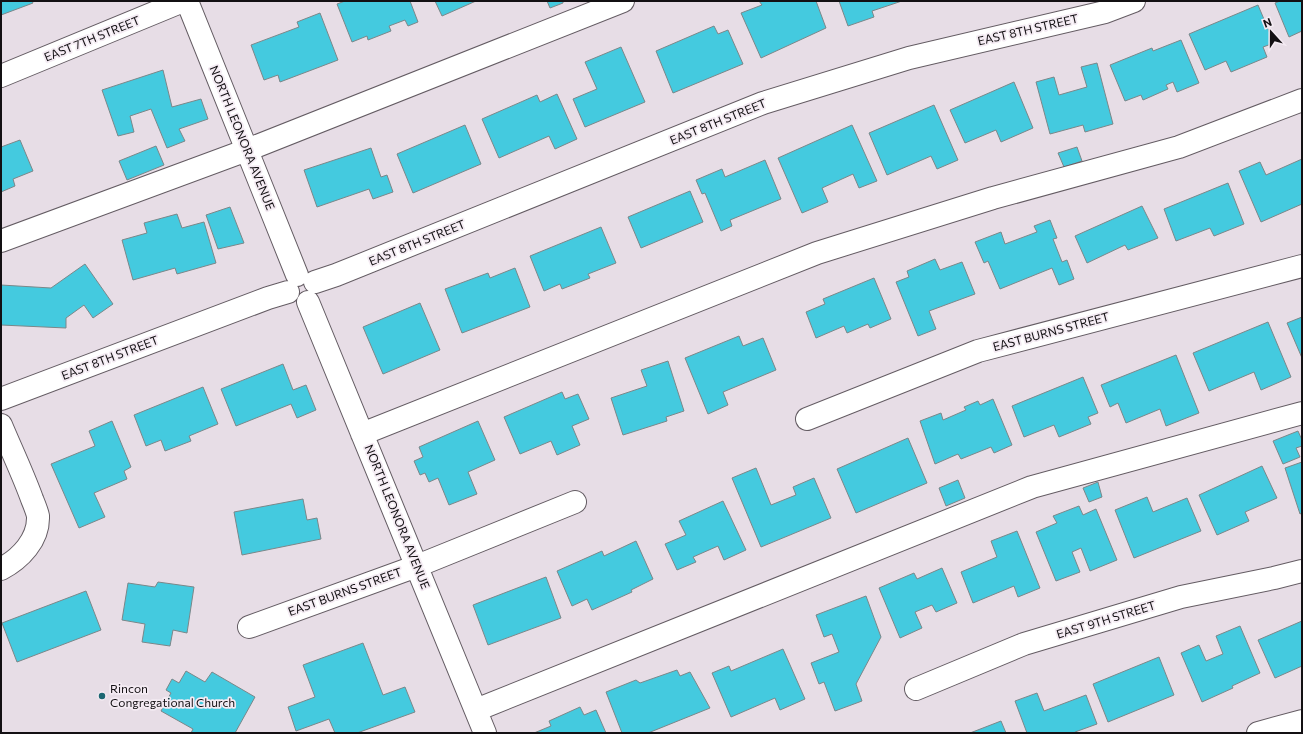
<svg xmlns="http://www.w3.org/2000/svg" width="1303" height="734" font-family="Commissioner,sans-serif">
<rect width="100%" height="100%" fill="#e7dde6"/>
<path fill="#44cadf" stroke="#7b8789" d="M1,1H32L33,3L1,15Z
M345,1H410L418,22L408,26L405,20L389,26L391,31L368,40L367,36L352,42L337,4Z
M435,1H476L442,16Z
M547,1H563V3L550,8Z
M759,1H816L826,28L761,58L741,13L762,5Z
M839,1H902L872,11L874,17L848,26Z
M1280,1H1302V31L1289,37L1275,3Z
M1258,5L1274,43L1263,47L1267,57L1231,72L1226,61L1205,70L1189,34Z
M320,13L338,60L280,82L278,75L264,80L251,45L299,27L297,22Z
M714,26L718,34L728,30L743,64L673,93L656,51Z
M1181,40L1199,83L1177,92L1173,82L1166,85L1168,89L1143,100L1141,95L1125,101L1110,65L1152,48L1153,51Z
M621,47L645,102L585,127L573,99L597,89L585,62Z
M1097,63L1113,124L1085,132L1083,125L1050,134L1036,82L1054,77L1059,95L1087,87L1081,67Z
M163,70L172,107L201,99L208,119L179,129L185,141L167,148L151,109L130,116L134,132L118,136L102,90Z
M1014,82L1033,128L1001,142L996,130L965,143L950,110Z
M557,94L577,139L555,149L549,136L499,158L482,119L537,95L540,102Z
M934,105L958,160L937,169L931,156L887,175L869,133Z
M465,125L481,164L413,193L397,154Z
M852,125L877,181L859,188L853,174L822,188L828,202L802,213L778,158Z
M20,140L33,171L13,179L15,186L1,192V147Z
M156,146L164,165L127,180L119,161Z
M1077,147L1082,161L1064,167L1058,153Z
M371,148L381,177L387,175L393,192L373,199L369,189L317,207L304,170Z
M1302,159V204L1261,222L1239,171L1260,162L1266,175Z
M765,160L781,199L730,220L732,226L721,231L705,193L702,194L696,180L722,169L725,177Z
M1228,183L1244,224L1214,236L1210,228L1176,241L1164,209Z
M690,191L703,222L641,248L628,217Z
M1142,206L1158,238L1128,250L1125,245L1087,263L1075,236Z
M230,207L244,243L218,249L206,215Z
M177,214L182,228L204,222L216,263L177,274L175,268L133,280L122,240L147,233L144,223Z
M1050,220L1057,238L1053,239L1062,262L1067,260L1074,279L1059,285L1052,268L1000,289L988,261L984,263L975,242L1001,232L1005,244L1037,232L1034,226Z
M601,227L616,263L588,274L590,278L562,289L560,284L544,291L530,256Z
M935,259L940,270L962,262L975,294L929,311L936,329L918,336L896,282L909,277L907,271Z
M85,264L113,304L93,318L84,305L66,318V328L1,325V285L51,288Z
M515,268L530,307L462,333L445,289L488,273L490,278Z
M874,278L891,319L870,328L868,324L847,333L844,326L816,338L806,312L825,304L823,299Z
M420,303L440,350L383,374L363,327Z
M1302,317V358L1287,323Z
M1268,322L1291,377L1261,390L1254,372L1209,391L1193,353Z
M739,336L743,346L763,338L776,370L723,392L728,405L708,414L685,358Z
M1176,355L1199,413L1166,426L1160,409L1126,423L1118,403L1110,407L1101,385Z
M668,361L684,411L666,417L667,421L623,435L611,398L647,386L641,370Z
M283,364L293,390L306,385L316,410L297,418L291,404L236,426L221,389Z
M1083,377L1098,413L1088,417L1091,424L1059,437L1054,425L1024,437L1012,406Z
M203,387L218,424L189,436L191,441L165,451L161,440L146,446L134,415Z
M562,392L565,399L578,394L589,419L572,426L580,445L557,455L551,441L520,454L504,417Z
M993,399L1012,445L994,453L991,447L961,459L958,454L935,464L920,421L941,413L943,420L966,410L964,407L978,401L980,405Z
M112,421L131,467L124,471L127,479L94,493L105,517L79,528L51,464L95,446L89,431Z
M478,421L495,460L468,472L477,494L449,505L438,478L429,482L425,473L420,475L414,461L423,457L419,447Z
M1298,431L1302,440V446L1296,448L1300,457L1283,464L1273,441Z
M908,438L927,483L856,513L837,469Z
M1302,462V513L1300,514L1285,468Z
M1262,466L1277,498L1245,512L1249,521L1217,535L1199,495Z
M756,468L771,505L796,495L793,487L814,478L831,518L761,547L732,478Z
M958,480L965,498L946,506L939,488Z
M1098,482L1102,497L1089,502L1083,488Z
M1147,497L1153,512L1187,498L1201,531L1134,558L1115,510Z
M303,499L307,520L317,518L321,539L242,555L234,512Z
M723,501L746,550L724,560L718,546L693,557L696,562L677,570L665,544L686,535L679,521Z
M1079,506L1083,515L1096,509L1117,560L1090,571L1081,548L1072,552L1080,572L1056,581L1036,532L1057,523L1053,516Z
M1017,531L1040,588L1018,597L1014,586L973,603L961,572L997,557L991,541Z
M636,541L653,579L631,590L632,592L592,610L587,599L572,606L557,571L602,551L604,556Z
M942,568L957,603L936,612L932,605L915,612L922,628L900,638L879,588L914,573L917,579Z
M546,577L561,618L488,645L473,605Z
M158,582L194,587L187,633L173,630L170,646L142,642L145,624L122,620L128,583L155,587Z
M86,591L101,630L17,662L2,623Z
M866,596L881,637L856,684L862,701L835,711L824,682L819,684L811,663L839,652L832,634L824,637L816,615Z
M1302,621V666L1275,678L1258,640Z
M1240,626L1260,673L1232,686L1233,688L1202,702L1181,653L1199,645L1206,661L1223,654L1216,636Z
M363,643L383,695L405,687L415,712L357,733H335L329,719L296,731L288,707L315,697L303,665Z
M783,649L805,699L780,710L775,698L731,717L712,673L729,666L731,671Z
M1159,657L1174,695L1108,722L1093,684Z
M677,670L680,676L690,672L710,708L648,733H622L606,692L636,680L640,683Z
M186,671L205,682L212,672L255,697L235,733H191L193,729L161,711L171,693L166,690L172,679L179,683Z
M1037,693L1044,711L1086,695L1097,724L1075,732L1076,733H1027L1015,701Z
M580,707L584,715L596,710L606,733H534L551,726L549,721Z
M1001,721L1006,733H970Z"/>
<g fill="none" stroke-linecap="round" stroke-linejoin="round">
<defs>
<path id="minor" d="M187,1L297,275
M1,76L183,1
M1,241L247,150L623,1
M315,282L336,275L763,103L909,58L1105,12L1134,1
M308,302L485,733
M1,399L268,298L288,292
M807,419L978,351L1302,266
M1,425C11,449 23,474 32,499C34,504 37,511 38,516C39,540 20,559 1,569
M362,434L817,253L993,198L1179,147L1302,100
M249,627L417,566L575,502
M916,689L1024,644L1181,597L1274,578L1302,571
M476,710L1032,487L1302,413
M1258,733L1302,721"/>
</defs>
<use href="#minor" stroke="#645c63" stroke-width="24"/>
<use href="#minor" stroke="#fff" stroke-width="22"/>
</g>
<circle fill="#1b6671" stroke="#f4ebf3" stroke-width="1.5" cx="102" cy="696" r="4"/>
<g text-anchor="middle" stroke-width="3.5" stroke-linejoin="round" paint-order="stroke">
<g font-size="12" fill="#131013" stroke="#f4ebf3">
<text transform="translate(1028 30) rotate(-13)" y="4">EAST 8TH STREET</text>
<text transform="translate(92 39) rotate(-22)" y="4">EAST 7TH STREET</text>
<text transform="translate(718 122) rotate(-22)" y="4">EAST 8TH STREET</text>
<text transform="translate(242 138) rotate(68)" y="4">NORTH LEONORA AVENUE</text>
<text transform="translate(417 243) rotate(-22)" y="4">EAST 8TH STREET</text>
<text transform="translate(1051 332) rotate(-15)" y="4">EAST BURNS STREET</text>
<text transform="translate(110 358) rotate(-21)" y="4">EAST 8TH STREET</text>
<text transform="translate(397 517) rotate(68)" y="4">NORTH LEONORA AVENUE</text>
<text transform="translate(345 592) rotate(-20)" y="4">EAST BURNS STREET</text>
<text transform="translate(1106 620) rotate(-17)" y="4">EAST 9TH STREET</text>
</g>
<g font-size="12" fill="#131013" stroke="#f4ebf3" text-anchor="start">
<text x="110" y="693">Rincon<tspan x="110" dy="14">Congregational Church</tspan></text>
</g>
</g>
<rect width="1303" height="734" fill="none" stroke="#131013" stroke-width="4"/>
<g transform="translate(1271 32) rotate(339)" stroke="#f4ebf3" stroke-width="3" paint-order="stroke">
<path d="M0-3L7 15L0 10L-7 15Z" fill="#131013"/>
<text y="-6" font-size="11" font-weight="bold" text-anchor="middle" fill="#131013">N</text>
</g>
</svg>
